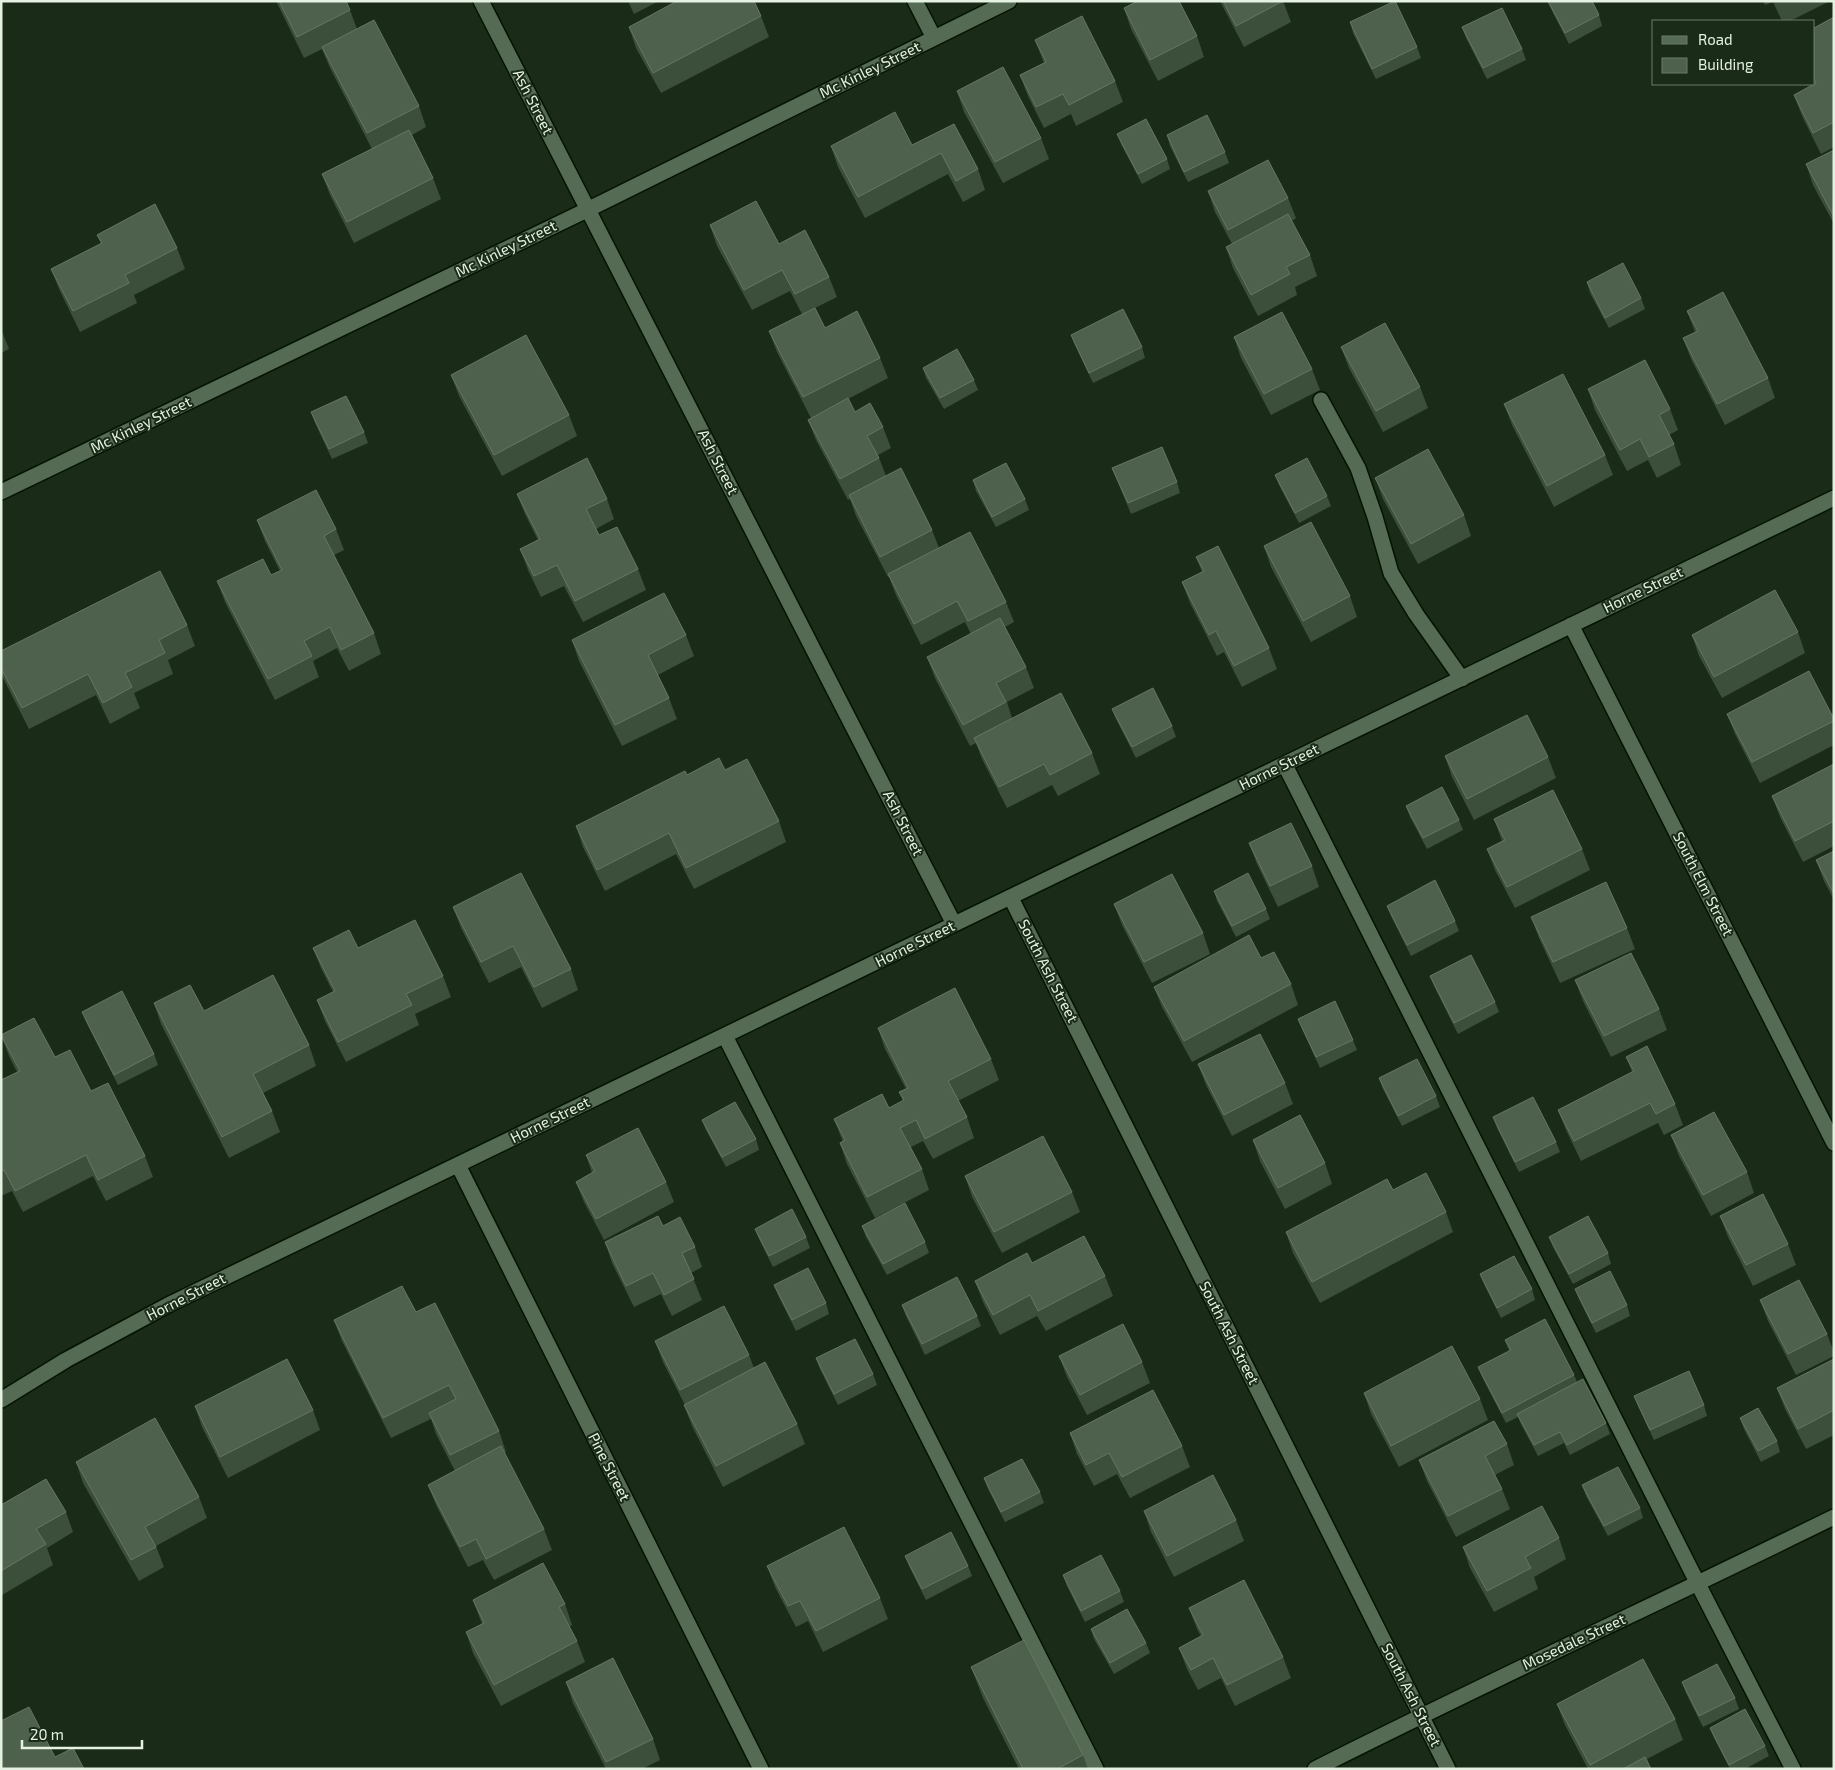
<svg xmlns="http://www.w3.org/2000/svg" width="1835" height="1770" font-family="'Exo 2',sans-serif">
<rect width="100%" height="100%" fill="#1a2c17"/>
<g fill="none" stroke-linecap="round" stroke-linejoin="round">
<defs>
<path id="minor" d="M481,1L954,924
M915,1L934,38
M1321,400L1358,468L1375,517L1391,573L1416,614L1462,679
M1,492L589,209L1009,1
M1571,625L1834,1143
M1285,765L1698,1584L1793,1769
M1011,898L1448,1769
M725,1036L1096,1769
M458,1165L761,1769
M1,1400L66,1360L168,1305L1834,498
M1315,1769C1487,1682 1661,1602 1834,1517"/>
</defs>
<use href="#minor" stroke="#041403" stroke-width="18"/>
<use href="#minor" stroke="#566b54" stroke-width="15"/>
</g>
<path fill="#3c4f3a" d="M276,1H346L350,10L357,29L419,106L426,127L412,135L433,178L441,199L354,243L330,195L322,174L372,149L330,68L322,49L304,58Z
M628,1H659L634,14Z
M1220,1H1283L1291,22L1244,47Z
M1547,1H1592L1599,15L1602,26L1569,44Z
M1763,1H1830L1790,21H1782L1773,2L1765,5Z
M1124,8L1197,36L1204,57L1158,81L1131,29Z
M761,16L769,37L661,93L636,48L629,27Z
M1834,17V147L1821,154L1802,116L1794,95L1814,85V28Z
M1350,22L1417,47L1421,58L1376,79L1353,33Z
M1462,27L1522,49L1526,60L1487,79L1466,38Z
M1035,40L1115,81L1123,102L1076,126L1071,114L1044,128L1028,96L1020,75L1044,63Z
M957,91L1041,138L1049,159L1003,183L964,112Z
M954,124L978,169L985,190L963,202L948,174L865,218L838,167L831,146L912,145Z
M1117,134L1167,159L1170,169L1142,184L1121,144Z
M1167,135L1225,152L1229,163L1188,182L1170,146Z
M1834,150V224L1813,185L1806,164Z
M1208,191L1288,198L1296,218L1292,221L1310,255L1317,276L1295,287L1297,295L1258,316L1233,268L1226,247L1232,244L1215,212Z
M710,225L779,244L829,277L837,297L815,308L825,328L880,358L888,378L848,399L855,412L883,427L891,448L878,455L886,476L932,530L939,548L1006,602L1014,622L1005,627L1026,667L1034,688L1007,702L1012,718L1092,753L1100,774L1058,796L1052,785L1007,808L982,759L976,743L970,746L935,678L927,657L971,634L965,622L921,645L896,595L889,577H888L856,516L850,499L848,500L816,440L808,420L811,418L777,352L769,331L802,314L790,291L752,310L717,246Z
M97,235L177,248L185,269L134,295L137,303L80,332L59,289L51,269L101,244Z
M1587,282L1641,298L1645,309L1609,328L1590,293Z
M1687,311L1768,378L1775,398L1725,425L1691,359L1683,338L1695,332Z
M1,329L9,349L1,353Z
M1071,335L1142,347L1145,358L1093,383L1075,345Z
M1234,337L1312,369L1320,390L1271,415L1241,358Z
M1341,347L1420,387L1428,408L1383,432L1349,368Z
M923,368L974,380L978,390L944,409L926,378Z
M451,375L569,415L577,436L502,476L459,396Z
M1588,389L1670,409L1678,430L1669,435L1674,444L1681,465L1657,478L1648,460L1627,471L1595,410Z
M1504,404L1605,455L1613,475L1554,507L1512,425Z
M311,412L364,432L368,443L332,459L315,423Z
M1112,468L1177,482L1180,493L1131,514Z
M1275,475L1327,496L1331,506L1299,523L1279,485Z
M1375,478L1464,515L1471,536L1418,564L1383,499Z
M973,480L1025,499L1029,510L996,527L976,491Z
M517,494L607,499L614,519L596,529L599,535L638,569L646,590L583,622L564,586L541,597L528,570L520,549L538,540L525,514Z
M257,520L336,529L344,550L334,555L374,633L381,654L349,671L337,648L313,661L319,677L275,700L225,602L217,581L271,575L280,571L265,541Z
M1264,546L1350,596L1357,617L1311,642L1271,567Z
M1196,557L1269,648L1277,669L1242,687L1224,652L1217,656L1190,603L1182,582L1202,572Z
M187,625L195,646L168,660L173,674L134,693L140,708L110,724L96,695L29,729L1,674V651Z
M1798,632L1805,653L1722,698L1699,656L1692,635Z
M686,635L694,656L658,675L669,698L677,719L622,746L579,661L572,640Z
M1112,709L1172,726L1176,737L1136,758L1116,719Z
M1727,714L1834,719V745L1760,783L1735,734Z
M1445,756L1548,757L1556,778L1474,820L1452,777Z
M1834,764V846L1803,862L1780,817L1772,796Z
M725,770L779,821L786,842L694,889L676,854L605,891L583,847L576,826L687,775Z
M1406,806L1459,820L1463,830L1427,849L1410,817Z
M1494,819L1582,849L1590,870L1515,908L1495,870L1487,849L1502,841Z
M1249,843L1312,866L1319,887L1278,907L1257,864Z
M1834,851V900L1824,881L1816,860Z
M1214,891L1266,909L1270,919L1236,937L1217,901Z
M1114,904L1203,933L1210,954L1152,983L1122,925Z
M1387,906L1455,921L1459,931L1411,956L1391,916Z
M453,907L571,969L578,990L542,1008L521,967L489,983L461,928Z
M1531,917L1627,928L1635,949L1560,983L1539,938Z
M313,948H358L443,976L451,997L415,1014L419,1025L346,1062L325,1021L317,1000L333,992L321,968Z
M1261,958L1291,984L1298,1005L1192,1062L1162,1007L1154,987Z
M1430,976L1495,1002L1499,1012L1458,1034L1434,986Z
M1575,980L1659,1009L1667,1030L1611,1057L1583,1001Z
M154,1003L204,1011L309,1045L316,1066L263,1093L272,1111L280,1132L229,1158L161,1024Z
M82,1012L154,1054L158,1065L118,1085L86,1022Z
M1298,1019L1353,1040L1357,1050L1320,1068L1302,1029Z
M878,1028L991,1059L999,1080L958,1101L967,1117L974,1138L933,1159L923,1141L911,1147L922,1169L929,1190L875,1218L847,1164L840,1143L843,1142L834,1119L889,1108L903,1101L899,1092L906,1089L885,1049Z
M1,1035L55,1057L91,1091L145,1156L153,1177L106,1201L93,1176L23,1212L12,1191L1,1196V1080L17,1072L9,1056Z
M1626,1057L1675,1104L1683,1125L1664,1135L1658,1123L1581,1161L1566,1130L1558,1110L1632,1072Z
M1198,1064L1285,1083L1293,1104L1232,1136L1206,1085Z
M1379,1078L1436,1096L1440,1107L1402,1126L1383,1089Z
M1493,1117L1556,1142L1560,1152L1519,1172L1497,1128Z
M702,1120L756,1139L759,1150L726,1167L706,1130Z
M1671,1135L1747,1172L1754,1193L1711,1216L1679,1156Z
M1253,1140L1325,1163L1332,1184L1285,1209L1260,1161Z
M586,1155L666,1182L674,1202L604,1240L584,1202L576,1182L592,1173Z
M965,1176L1072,1192L1080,1212L1002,1253L972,1197Z
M1393,1190L1446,1212L1453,1232L1320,1303L1293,1253L1286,1232Z
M1720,1216L1788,1244L1796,1265L1753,1286L1728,1237Z
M663,1226L695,1247L702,1267L691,1273L702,1300L672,1316L661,1294L634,1307L612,1263L605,1242Z
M862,1226L925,1242L929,1253L887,1275L866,1237Z
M755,1229L806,1237L810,1248L773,1267L759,1239Z
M1549,1237L1608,1253L1611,1264L1573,1284L1553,1247Z
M1032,1263L1105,1276L1113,1296L1046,1331L1037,1316L1000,1335L983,1302L975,1281Z
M1480,1274L1532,1289L1535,1300L1501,1318L1484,1284Z
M774,1285L826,1303L829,1314L796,1331L778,1295Z
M1575,1289L1627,1305L1630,1316L1596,1333L1579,1299Z
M1760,1300L1827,1334L1834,1352V1356L1796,1375L1768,1321Z
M902,1305L977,1316L981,1326L925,1355L906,1316Z
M416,1312L499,1431L506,1452L504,1453L544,1529L552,1550L494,1580L483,1560L468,1567L436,1505L428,1485L455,1471L436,1434L431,1419L391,1438L342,1341L334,1320Z
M1505,1340L1574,1375L1577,1382L1606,1423L1610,1434L1570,1455L1564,1443L1538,1456L1521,1424L1518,1417L1506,1423L1482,1377L1478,1367L1509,1351Z
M655,1341L749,1355L754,1368L797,1424L805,1444L723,1487L692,1426L684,1405H685L663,1362Z
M1059,1356L1142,1362L1150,1383L1087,1415L1067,1377Z
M816,1358L873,1374L877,1385L838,1405L820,1369Z
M1834,1359V1435L1806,1449L1785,1409L1777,1388Z
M1364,1393L1480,1399L1488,1420L1399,1467L1371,1414Z
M1634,1396L1704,1405L1707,1416L1654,1440L1638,1406Z
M195,1406L313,1410L320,1430L228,1478L202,1427Z
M1740,1418L1777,1441L1780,1452L1761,1462L1744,1429Z
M1070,1433L1182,1446L1190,1467L1130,1498L1117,1474L1094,1486L1077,1454Z
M1507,1444L1514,1465L1495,1475L1502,1489L1510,1509L1456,1537L1427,1481L1419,1460Z
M76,1462L199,1497L207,1518L156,1546L164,1567L139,1581L83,1483Z
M984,1478L1040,1492L1044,1503L1005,1522L988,1489Z
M1582,1485L1640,1508L1643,1518L1608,1536L1586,1496Z
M1,1505L66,1512L73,1532L47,1548L53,1565L2,1595L1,1594Z
M1144,1511L1236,1520L1244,1541L1174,1577L1151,1532Z
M1559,1538L1566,1559L1534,1577L1538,1589L1494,1612L1470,1568L1463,1547Z
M905,1556L968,1566L972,1576L926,1600L909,1566Z
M767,1566L880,1598L888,1619L823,1652L808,1621L796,1627L775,1587Z
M1063,1575L1120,1591L1124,1602L1085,1622L1067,1586Z
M473,1600L565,1604L572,1625L569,1627L577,1641L585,1662L501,1706L473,1653L466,1632L482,1624Z
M1189,1608L1283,1657L1291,1678L1235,1706L1221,1678L1198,1690L1187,1669L1179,1648L1201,1636L1197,1629Z
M1091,1629L1146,1643L1150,1653L1114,1674L1094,1639Z
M971,1667L1083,1755L1088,1769H1019L983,1698Z
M566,1682L653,1739L660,1760L642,1769H606L573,1703Z
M1682,1682L1735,1698L1739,1709L1703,1727L1686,1693Z
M1557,1704L1675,1719L1683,1740L1647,1759L1651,1769H1588L1565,1725Z
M1710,1728L1765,1746L1769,1756L1745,1769H1730L1714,1738Z"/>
<path fill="#4e614c" stroke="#667764" d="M279,1H346L350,10L297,37Z
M677,1H754L761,16L653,73L629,27Z
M1138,1H1179L1197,36L1150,60L1124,8Z
M1223,1H1283L1236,26Z
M1395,1L1417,47L1372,69L1350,22Z
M1548,1H1592L1599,15L1565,33Z
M1502,8L1522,49L1483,68L1462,27Z
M1082,16L1115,81L1069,105L1063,94L1036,107L1020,75L1046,62L1035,40Z
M1834,17V122L1813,133L1794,95L1816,83L1814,78V28Z
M374,20L419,106L367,133L322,47Z
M1003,67L1041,138L995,162L957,91Z
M895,112L912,145L954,124L978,169L956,181L941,153L858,197L831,146Z
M1207,115L1225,152L1184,172L1167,135Z
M1146,119L1167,159L1138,174L1117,134Z
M409,130L433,178L347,222L322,174Z
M1834,150V217L1806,164Z
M1268,160L1288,198L1228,230L1208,191Z
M756,201L779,244L805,230L829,277L795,294L782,270L744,290L710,225Z
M155,204L177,248L125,275L129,283L73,311L51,269L102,243L97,235Z
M1288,214L1310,255L1286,267L1290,274L1251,295L1226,247Z
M1623,263L1641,298L1605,318L1587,282Z
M1723,292L1768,378L1717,404L1683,338L1698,331L1687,311Z
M815,308L825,328L857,311L880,358L803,397L769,331Z
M1123,309L1142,347L1089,373L1071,335Z
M1282,312L1312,369L1264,394L1234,337Z
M1385,323L1420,387L1376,411L1341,347Z
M526,335L569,415L494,455L451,375Z
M957,349L974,380L940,398L923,368Z
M1645,360L1670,409L1659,415L1674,444L1649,457L1640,439L1620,450L1588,389Z
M1563,374L1605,455L1547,486L1504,404Z
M346,396L364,432L329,449L311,412Z
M848,398L855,412L870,403L883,427L867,436L879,458L840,479L808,420Z
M1162,447L1177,482L1128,503L1112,468Z
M1428,449L1464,515L1411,544L1375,478Z
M587,458L607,499L586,509L599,535L617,527L638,569L575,601L557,565L534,576L520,549L540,539L517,494Z
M1307,458L1327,496L1295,513L1275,475Z
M1006,463L1025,499L992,517L973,480Z
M901,468L932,530L880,557L849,495Z
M316,490L336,529L324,536L374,633L341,650L330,627L304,641L312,656L268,679L217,581L263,559L271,575L282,570L257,520Z
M1311,522L1350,596L1303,621L1264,546Z
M970,532L1006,602L968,621L957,601L914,624L888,574Z
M1218,546L1269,648L1234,666L1216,631L1209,635L1182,582L1204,571L1196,557Z
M160,571L187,625L159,640L165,653L125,673L132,687L103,703L88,674L22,708L1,668V651Z
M1775,590L1798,632L1714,677L1692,635Z
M664,593L686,635L648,655L669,698L615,725L572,640Z
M1000,618L1026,667L996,683L1006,702L963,725L927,657Z
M1809,671L1834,719V721L1752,762L1727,714Z
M1153,688L1172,726L1132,747L1112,709Z
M1061,693L1092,753L1050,775L1044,764L999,787L974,738Z
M1527,715L1548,757L1467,799L1445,756Z
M719,758L725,770L747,759L779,821L686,868L669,833L597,870L576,826L685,771L687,775Z
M1834,764V821L1795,841L1772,796Z
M1442,787L1459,820L1423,838L1406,806Z
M1553,790L1582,849L1507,887L1487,849L1505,840L1494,819Z
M1291,823L1312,866L1270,886L1249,843Z
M1834,851V894L1816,860Z
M521,873L571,969L534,987L513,946L481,962L453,907Z
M1248,873L1266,909L1232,926L1214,891Z
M1172,874L1203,933L1144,962L1114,904Z
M1435,880L1455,921L1407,945L1387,906Z
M1606,882L1627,928L1553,962L1531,917Z
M415,920L443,976L406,994L412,1005L338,1042L317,1000L335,991L313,948L349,930L358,948Z
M1249,935L1261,958L1274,952L1291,984L1184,1041L1154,987Z
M1631,953L1659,1009L1604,1036L1575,980Z
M1471,955L1495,1002L1454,1023L1430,976Z
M273,975L309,1045L253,1074L272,1111L222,1137L154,1003L190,985L204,1011Z
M955,988L991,1059L948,1081L967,1117L925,1139L916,1120L900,1128L922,1169L867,1197L840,1143L845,1140L834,1119L882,1094L889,1108L904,1100L899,1092L908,1088L878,1028Z
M122,991L154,1054L114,1075L82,1012Z
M1335,1001L1353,1040L1316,1057L1298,1019Z
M34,1018L55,1057L70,1050L91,1091L108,1083L145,1156L98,1180L86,1155L15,1191L4,1170L1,1171V1080L20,1071L1,1035Z
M1260,1034L1285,1083L1224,1115L1198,1064Z
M1647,1046L1675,1104L1656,1114L1650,1103L1574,1141L1558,1110L1634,1071L1626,1057Z
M1417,1059L1436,1096L1398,1116L1379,1078Z
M1533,1097L1556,1142L1515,1162L1493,1117Z
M735,1102L756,1139L722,1157L702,1120Z
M1714,1112L1747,1172L1703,1195L1671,1135Z
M1300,1115L1325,1163L1278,1188L1253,1140Z
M638,1128L666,1182L596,1219L576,1182L595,1171L586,1155Z
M1043,1136L1072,1192L994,1232L965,1176Z
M1426,1173L1446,1212L1312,1282L1286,1232L1387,1179L1393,1190Z
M1763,1194L1788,1244L1746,1265L1720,1216Z
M905,1203L925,1242L883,1264L862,1226Z
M792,1209L806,1237L769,1256L755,1229Z
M658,1216L663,1226L680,1217L695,1247L682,1253L694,1279L664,1295L653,1273L626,1286L605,1242Z
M1588,1216L1608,1253L1569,1274L1549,1237Z
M1084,1236L1105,1276L1038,1311L1030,1295L993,1315L975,1281L1027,1253L1032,1263Z
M1514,1256L1532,1289L1497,1308L1480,1274Z
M808,1268L826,1303L792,1320L774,1285Z
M1610,1271L1627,1305L1592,1323L1575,1289Z
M957,1277L977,1316L922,1344L902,1305Z
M1799,1280L1827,1334L1788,1354L1760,1300Z
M402,1286L416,1312L435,1303L499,1431L450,1455L429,1413L456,1399L449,1385L383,1418L334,1320Z
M724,1306L749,1355L680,1390L655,1341Z
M1545,1319L1574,1375L1502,1413L1478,1367L1511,1350L1505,1340Z
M1123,1324L1142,1362L1080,1395L1059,1356Z
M855,1339L873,1374L834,1394L816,1358Z
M1452,1346L1480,1399L1391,1446L1364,1393Z
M287,1359L313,1410L220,1457L195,1406Z
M1834,1359V1410L1798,1429L1777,1388Z
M765,1362L797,1424L716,1466L684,1405Z
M1689,1371L1704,1405L1650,1430L1634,1396Z
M1583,1379L1606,1423L1567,1445L1560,1432L1534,1445L1517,1414Z
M1153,1390L1182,1446L1122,1477L1109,1453L1086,1465L1070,1433Z
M1758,1408L1777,1441L1758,1451L1740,1418Z
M155,1418L199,1497L145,1527L156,1547L131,1560L76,1462Z
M1494,1421L1507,1444L1485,1456L1502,1489L1448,1516L1419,1460Z
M501,1446L544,1529L486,1559L476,1539L460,1547L428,1485Z
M1022,1459L1040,1492L1001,1512L984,1478Z
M1618,1467L1640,1508L1604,1526L1582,1485Z
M1213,1475L1236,1520L1167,1556L1144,1511Z
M46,1479L66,1512L36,1529L46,1544L1,1571V1505Z
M1542,1506L1559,1538L1525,1557L1531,1568L1487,1591L1463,1547Z
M844,1527L880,1598L816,1631L800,1601L788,1606L767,1566Z
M951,1532L968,1566L922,1589L905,1556Z
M1101,1555L1120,1591L1081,1611L1063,1575Z
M543,1563L565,1604L559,1607L577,1641L494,1685L466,1632L484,1623L473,1600Z
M1244,1580L1283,1657L1227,1685L1213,1658L1191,1670L1179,1648L1203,1635L1189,1608Z
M1127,1609L1146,1643L1110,1663L1091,1629Z
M1024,1640L1083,1755L1057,1769H1023L971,1667Z
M613,1658L653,1739L606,1762L566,1682Z
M1643,1659L1675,1719L1590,1765L1557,1704Z
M1717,1664L1735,1698L1699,1716L1682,1682Z
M29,1707L55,1757L73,1748L84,1769H1V1721Z
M1745,1709L1765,1746L1729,1765L1710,1728Z
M1645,1757L1651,1769H1623Z"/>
<g text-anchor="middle" stroke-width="4" stroke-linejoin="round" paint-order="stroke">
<g font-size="15" fill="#e5f1e3" stroke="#1a2c17">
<text transform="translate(870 70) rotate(-26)" y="5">Mc Kinley Street</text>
<text transform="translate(533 102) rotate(63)" y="5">Ash Street</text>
<text transform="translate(506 249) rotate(-26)" y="5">Mc Kinley Street</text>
<text transform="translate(141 425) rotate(-26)" y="5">Mc Kinley Street</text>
<text transform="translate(718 462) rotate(63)" y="5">Ash Street</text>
<text transform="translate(1643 590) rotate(-26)" y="5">Horne Street</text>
<text transform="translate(1279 767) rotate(-26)" y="5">Horne Street</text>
<text transform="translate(903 823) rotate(63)" y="5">Ash Street</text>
<text transform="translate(1703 884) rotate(63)" y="5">South Elm Street</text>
<text transform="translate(915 944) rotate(-26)" y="5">Horne Street</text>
<text transform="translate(1048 971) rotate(63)" y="5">South Ash Street</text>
<text transform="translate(550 1120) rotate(-26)" y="5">Horne Street</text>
<text transform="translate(186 1297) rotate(-27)" y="5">Horne Street</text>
<text transform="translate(1229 1333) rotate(63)" y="5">South Ash Street</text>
<text transform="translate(609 1467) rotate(63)" y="5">Pine Street</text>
<text transform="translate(1574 1642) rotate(-25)" y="5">Mosedale Street</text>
<text transform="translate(1411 1695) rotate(63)" y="5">South Ash Street</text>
</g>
</g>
<rect width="1835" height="1770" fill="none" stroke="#e5f1e3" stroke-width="5"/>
<rect x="1652" y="20" width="162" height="65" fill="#1a2c17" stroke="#6b7b69"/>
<rect x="1662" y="36" width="25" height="8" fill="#566b54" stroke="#6b7b69"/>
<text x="1698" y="45" font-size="15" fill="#e5f1e3">Road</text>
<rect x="1662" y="58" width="25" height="15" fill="#4e614c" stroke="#6b7b69"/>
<text x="1698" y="70" font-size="15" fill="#e5f1e3">Building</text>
<path d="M22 1740v8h120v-8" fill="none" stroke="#e5f1e3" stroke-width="2.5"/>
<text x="30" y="1740" font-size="15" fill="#e5f1e3" stroke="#1a2c17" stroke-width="4" paint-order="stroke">20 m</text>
</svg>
